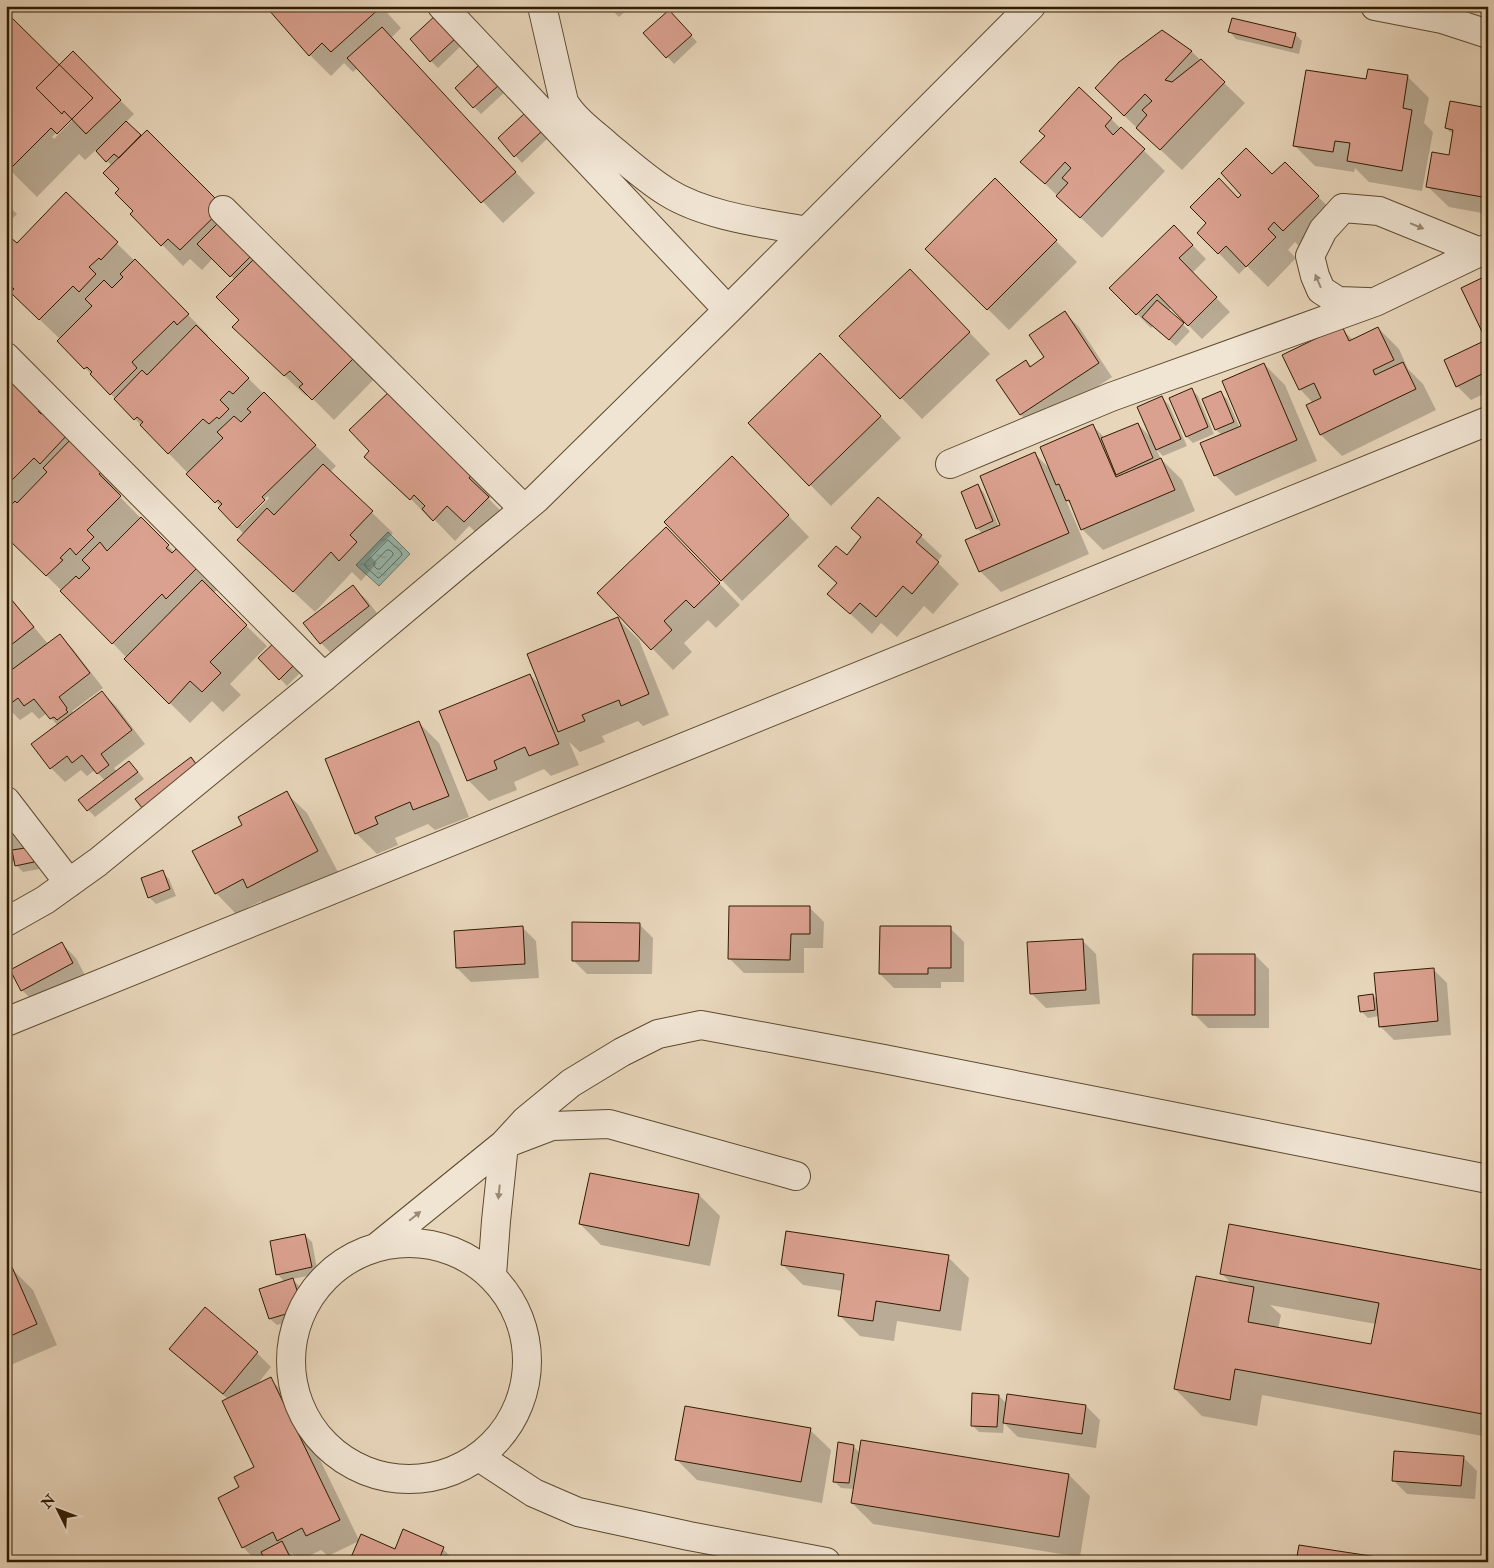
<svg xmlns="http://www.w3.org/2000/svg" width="1494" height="1568" font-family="'IM FELL Double Pica',serif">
<defs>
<pattern id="water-ripples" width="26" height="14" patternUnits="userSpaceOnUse" patternTransform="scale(1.25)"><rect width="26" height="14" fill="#97b9b1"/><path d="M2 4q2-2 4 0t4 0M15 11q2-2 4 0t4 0" fill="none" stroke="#829e96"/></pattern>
</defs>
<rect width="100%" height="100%" fill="#e8d6bb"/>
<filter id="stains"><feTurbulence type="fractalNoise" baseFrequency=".004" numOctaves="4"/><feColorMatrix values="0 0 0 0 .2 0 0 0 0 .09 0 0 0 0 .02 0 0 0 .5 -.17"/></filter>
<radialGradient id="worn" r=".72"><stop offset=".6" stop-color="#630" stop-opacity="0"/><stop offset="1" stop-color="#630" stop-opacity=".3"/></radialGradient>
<path fill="url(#water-ripples)" stroke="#6d7a6a" d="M388,532L410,554L379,586L356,565Z"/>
<path fill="#0003" fill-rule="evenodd" d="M273,6H381L401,28L391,38L535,193L503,223L358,68L353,72L344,63L331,76L310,55Z
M608,6H631L619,17Z
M436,16L463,44L438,68L431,61Z
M675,18L697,42L674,64L645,33Z
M1230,32L1295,34L1302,41L1299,54L1236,39Z
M1191,51L1245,103L1182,170L1117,109Z
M73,53L134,114L126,122L381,372L334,420L308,394L306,396L255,348L241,320L235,280L213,258L202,270L190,259L183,266L132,214L135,211L121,189L112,166L96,150L85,160L79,154L37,197L6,166L59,66ZM96,93L98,94L54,139L52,137Z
M480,66L505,92L481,114L456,88Z
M1369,70L1408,77L1429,98L1424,123L1433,132L1422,191L1369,182L1355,168L1354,172L1315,166L1294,145L1367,81Z
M1488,109V214L1449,207L1428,187L1450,156L1454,135L1446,128Z
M1111,119L1165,171L1102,238L1022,162Z
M531,122L547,139L522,163L500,139Z
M1285,163L1338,217L1304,251L1295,242L1288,250L1296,258L1268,287L1247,266L1239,274L1199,233L1238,200L1272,176Z
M995,180L1077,262L1009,330L927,249Z
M66,194L138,264L208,335L207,337L336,466L330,472L393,533L370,556L377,563L361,581L352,572L315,612L260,560L244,534L219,508L221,507L59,341L60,339L6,287V244L17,245ZM268,496L269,498L242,525L240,523Z
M6,203L17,214L6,225Z
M1174,226L1206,259L1192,273L1230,312L1202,339L1171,308L1168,311L1190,331L1176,346L1153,326L1151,328L1111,288Z
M1488,277V392L1471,400L1457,386L1487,341Z
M930,291L990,354L922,419L841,336Z
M1065,313L1079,327L1112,377L1034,428L1020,414L1026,361L1032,367L1046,358Z
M1341,328L1353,340L1378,328L1399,349L1408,369L1423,384L1436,410L1342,456L1321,435L1307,406L1313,403L1300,389Z
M1264,364L1285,385L1317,461L1236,496L1215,475L1222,435L1216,430L1221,393L1227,399L1240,428L1243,426Z
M841,375L901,438L831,506L750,423Z
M6,379L122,492L119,496L174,552L176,550L217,590L213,593L267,646L230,684L241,695L223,712L212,701L190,723L126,659L127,658L62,591L6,536Z
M1191,389L1198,396L1214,434L1193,443L1187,437Z
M390,392L493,495L489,499L509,519L486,542L469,526L455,541L433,518L431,520L411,499L409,500L366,457L371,451Z
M1162,398L1169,405L1187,446L1163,456L1156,449L1161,459L1182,480L1195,511L1103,550L1082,529L1073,506L1066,500L1089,554L1001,592L980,571L983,534L977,528L978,486L984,493L999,527L1002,526L1035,454L1051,470L1093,426L1105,438L1138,424L1152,439Z
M753,479L809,537L742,601L722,580Z
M921,536L942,556L937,562L959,584L933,614L924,606L897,637L881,623L872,634L829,594L838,584L820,566L847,556Z
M687,550L740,605L716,628L708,620L684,643L692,652L673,670L599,593Z
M353,587L367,600L382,620L335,657L321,643Z
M6,593L48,644L59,635L73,649L103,688L72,711L74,714L102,693L116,706L145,744L114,768L117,772L136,769L144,779L95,817L80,801L105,781L95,770L87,776L81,770L65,782L51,768L33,745L58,726L47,713L39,719L32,712L20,720L6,706Z
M618,619L639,640L669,715L643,726L638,721L602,736L605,742L580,752L569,742L579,765L551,776L544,769L514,782L517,790L489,801L468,780L530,675L541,686Z
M276,642L303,670L287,686L260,658Z
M418,722L439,743L469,817L435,830L428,824L395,838L398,845L377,854L356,833Z
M286,793L307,813L338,872L269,908L261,901L236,914L216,893L244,825Z
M6,817L38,855L40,869L23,872L16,865L15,861L6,867Z
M162,872L169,879L176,896L156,904L149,897Z
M810,908L824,922L823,948H804V973H744L730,959Z
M639,924L653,938L652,974H587L573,960Z
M522,927L536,941L539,978L471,982L457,968Z
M950,928L964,942V982H941V988H894L880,974Z
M1082,940L1096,954L1100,1004L1046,1008L1032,994Z
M62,944L76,958L86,977L36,1004L22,990Z
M1255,955L1269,969V1028H1208L1194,1014Z
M1433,969L1447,983L1451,1035L1394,1040L1380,1026L1379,1016L1368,1018L1361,1011L1373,995L1378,1000Z
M699,1195L720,1216L710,1266L601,1245L580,1224Z
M305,1235L312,1242L318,1274L292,1279L299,1286L309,1315L277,1325L270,1319L261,1290L285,1282L277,1274Z
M948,1257L969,1278L961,1331L897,1321L894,1341L860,1336L839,1315L843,1291L803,1285L782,1264Z
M6,1260L10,1269H12L33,1290L57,1345L6,1367Z
M1221,1273H1488V1437L1262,1395L1257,1426L1202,1416L1175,1389L1232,1284ZM1270,1305L1376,1324L1372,1346L1278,1329L1281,1315Z
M205,1309L257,1353L271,1367L255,1387L270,1379L291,1400L359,1540L396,1551L443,1549L456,1562H350L359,1541L328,1556L321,1550L299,1561L291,1552L295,1562H257L243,1547L241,1488L256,1467L228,1399L185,1363L171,1349Z
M999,1396L1007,1404L1086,1406L1100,1420L1096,1448L1018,1437L1004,1423L1003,1433L979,1432L972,1425Z
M810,1430L831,1450L822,1503L697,1480L676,1459Z
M862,1442L1069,1475L1090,1496L1080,1557L873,1524L852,1503L854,1489L841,1488L834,1481L853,1446L860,1453Z
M1463,1457L1477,1471L1475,1499L1407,1494L1393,1480Z"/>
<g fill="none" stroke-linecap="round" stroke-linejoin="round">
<path stroke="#636a58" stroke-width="1" d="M388,540L401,552L402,555L380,577L378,578L365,566V564Z
M387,550H390L393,553V555L380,569H377L374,566V563Z"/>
</g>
<path fill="#dba190" stroke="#2f1b00" d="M271,6H381V7L331,52L322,43L309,56L268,9Z
M606,6H617L611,12Z
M669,10L692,35L666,58L643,33Z
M6,12L93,98L57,134L51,128L9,170L6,167Z
M436,15L457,37L430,62L410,39Z
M1232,18L1296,33L1292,48L1228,32Z
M382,27L516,172L481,203L347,58Z
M1162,30L1192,51L1165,80L1172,82L1201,59L1225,82L1160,150L1136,128L1147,115L1142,110L1152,101L1145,94L1124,116L1095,88L1119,62Z
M73,51L121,100L86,134L64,111L62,114L36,88Z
M480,64L499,85L473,108L455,88Z
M1368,69L1408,75L1403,108L1412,110L1402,171L1347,161L1350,143L1335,141L1333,152L1293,146L1306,70L1366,79Z
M1079,87L1112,118L1105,126L1113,135L1121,127L1145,149L1080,218L1056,196L1068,183L1062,178L1071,168L1065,162L1045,184L1020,162L1045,136L1039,131Z
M1450,101L1488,108V198L1426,187L1432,152L1449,155L1453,130L1445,128Z
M524,114L541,132L514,157L498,138Z
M126,121L141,135L119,158L114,154L106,162L96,151Z
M147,130L224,207L180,250L168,239L161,246L130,214L133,211L115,193L119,189L103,173Z
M1246,148L1272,174L1285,162L1319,196L1283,231L1274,222L1268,229L1276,237L1246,267L1226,246L1218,254L1197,233L1206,223L1190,207L1219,178L1238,198L1241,195L1221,173Z
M995,178L1057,240L987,310L925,249Z
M66,192L118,242L101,260L99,258L89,267L96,274L79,292L73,286L39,320L10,292L14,289L7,282L6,284V242L11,238L17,243Z
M221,220L254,253L230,277L197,244Z
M1174,225L1193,245L1179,258L1217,297L1188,326L1157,294L1136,315L1109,288Z
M262,251L362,350L312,400L299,387L303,384L290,371L284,376L232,327L239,320L216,297Z
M135,259L189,314L177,325L174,321L132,362L137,368L110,395L90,374L92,372L87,367L84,369L57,341L92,306L85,299L104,280L112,288L123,277L120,274Z
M910,269L970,332L900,399L839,336Z
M1488,275V371L1456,387L1444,360L1486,340L1461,288Z
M1157,300L1184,323L1169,340L1142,317Z
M1065,311L1099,363L1020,415L996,380L1026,360L1030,367L1044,357L1029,335Z
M196,325L249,378L233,394L229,391L220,400L229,409L219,419L217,417L209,424L203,419L168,454L140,425L143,422L137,417L134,420L114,399L142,370L147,375Z
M1342,326L1349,341L1378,327L1394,360L1373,370L1375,375L1403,362L1416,389L1320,435L1306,405L1321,398L1314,383L1299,390L1282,355Z
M820,353L881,416L809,486L748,423Z
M1264,363L1297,440L1214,476L1200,443L1241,426L1222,381Z
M11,381L40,409L38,411L41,414L44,412L68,434L40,464L34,458L6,486V386Z
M1192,388L1208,427L1186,437L1169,398Z
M390,391L473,473L469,478L489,497L464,522L447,506L433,521L422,509L425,506L414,495L410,500L364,457L369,451L349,430Z
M1221,391L1234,422L1215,430L1202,399Z
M264,392L316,445L262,497L265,500L237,528L218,508L222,504L218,500L215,503L186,474L223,438L217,432L234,416L241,422L251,412L247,409Z
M1162,396L1181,439L1156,450L1137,407Z
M1138,423L1153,458L1116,475L1101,438Z
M1093,424L1116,477L1161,458L1175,490L1081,530L1069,500L1066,501L1059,484L1056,485L1040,447Z
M72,438L102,471L99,474L121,496L87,530L94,537L76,555L70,548L60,558L63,560L46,576L6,537V510L15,501L17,503L47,472L43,468Z
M1035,452L1069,533L979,572L965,540L1000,525L980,476Z
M732,456L789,515L721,581L664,522Z
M323,464L373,511L350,535L357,542L339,561L331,552L293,592L237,540L267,508L274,515Z
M978,484L993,521L976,529L961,492Z
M878,497L922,535L916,542L939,562L912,594L903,586L876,617L860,603L850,614L827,594L837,583L818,566L836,546L847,555L861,537L851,528Z
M141,517L169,545L166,548L172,553L176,549L197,568L166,599L162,594L112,644L60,591L76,576L79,579L90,568L82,560L100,542L107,551Z
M666,527L720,583L694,608L686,600L664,621L672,630L651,650L597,593Z
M202,580L247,625L210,662L221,673L202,692L190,681L169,704L124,659Z
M353,585L369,606L320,644L303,623Z
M6,593L34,627L6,649Z
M618,617L649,694L621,706L619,700L582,715L585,721L558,732L527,654Z
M60,634L90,673L59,697L67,708L66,710L68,712L57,720L54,717L50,719L34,699L24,706L18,698L6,707V674Z
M276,641L297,662L279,680L258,658Z
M530,674L559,744L529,756L525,747L494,761L497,769L467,781L439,711Z
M102,691L132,730L101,754L109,765L97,774L82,755L72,763L67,756L50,769L31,744Z
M419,721L449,796L413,810L410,802L375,817L378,824L355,834L325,759Z
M191,757L199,768L143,809L135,799Z
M129,761L138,772L87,811L78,800Z
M287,791L318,851L247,888L243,879L215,894L192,851L242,825L238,817Z
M32,847L34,862L15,866L12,850Z
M163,870L170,889L148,898L141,878Z
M729,906H810V934H791L790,960L728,959Z
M572,922L640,923L639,961H572Z
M523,926L525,964L456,968L454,931Z
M880,926H951V968H928V974H879Z
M1083,939L1086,990L1030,994L1027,942Z
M62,942L73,963L21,991L10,970Z
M1193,954H1255V1015H1192Z
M1434,968L1438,1021L1379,1027L1374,973Z
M1373,994L1375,1010L1360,1012L1358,996Z
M590,1173L699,1194L689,1246L579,1224Z
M1229,1224L1488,1271V1415L1235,1369L1230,1400L1174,1389L1196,1276L1254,1287L1248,1322L1371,1344L1379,1303L1220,1274Z
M786,1231L949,1255L940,1311L876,1301L873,1321L838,1316L844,1274L781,1265Z
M305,1234L312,1267L276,1275L270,1241Z
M12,1267L37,1324L6,1338V1270Z
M293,1278L303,1309L269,1319L259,1289Z
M205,1307L258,1352L223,1394L169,1349Z
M271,1377L340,1520L306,1536L302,1528L277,1541L273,1532L242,1548L218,1498L239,1487L234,1477L254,1467L222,1401Z
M972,1393L999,1395L997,1427L971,1426Z
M1007,1394L1086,1405L1082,1434L1003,1423Z
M685,1406L811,1428L801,1482L675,1460Z
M861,1440L1069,1474L1059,1537L851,1503Z
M838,1442L854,1445L849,1483L833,1482Z
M1394,1451L1464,1456L1461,1486L1392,1481Z
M403,1529L444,1547L438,1562H349L361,1534L395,1549Z
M282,1541L292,1561L266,1562L261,1552Z
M1299,1545L1410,1562H1296Z"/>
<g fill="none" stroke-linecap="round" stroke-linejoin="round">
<defs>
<path id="minor" d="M442,6L728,310
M542,6L564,102C574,119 592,132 607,145C626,161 646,179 667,192C705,216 763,223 807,231
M1375,6L1442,19L1488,34
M223,210L524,509
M1368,302L1338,301L1321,290L1315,276L1310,256L1323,230L1343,208L1379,211L1480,252
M6,357L324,677
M950,464L1111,397L1375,302L1488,248
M6,801L69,883
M6,922L45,900L98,862L324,677L536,499L728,310L1031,6
M6,1022L1488,421
M510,1142L552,1126L609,1124L796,1176
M291 1361a118 118 0 1 1 236 0a118 118 0 1 1-236 0Z
M377,1247L504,1144L526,1120L571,1083L622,1052L658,1034L701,1025L884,1059L1488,1179
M492,1275L496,1221L504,1144
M479,1457L534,1493L578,1512L689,1536L826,1562"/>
</defs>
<use href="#minor" stroke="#5d4a2f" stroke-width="30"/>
<use href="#minor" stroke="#f0e4d3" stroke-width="28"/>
</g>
<defs><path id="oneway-solid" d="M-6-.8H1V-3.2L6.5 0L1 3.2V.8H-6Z" transform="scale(1.25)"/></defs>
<g fill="#998a74">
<use href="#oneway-solid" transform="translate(1417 226) rotate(22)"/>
<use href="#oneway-solid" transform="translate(1318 281) rotate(-113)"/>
<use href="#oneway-solid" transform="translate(499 1192) rotate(96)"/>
<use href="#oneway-solid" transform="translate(415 1216) rotate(-39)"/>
</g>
<rect width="1494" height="1568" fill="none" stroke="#e8d6bb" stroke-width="25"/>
<rect x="8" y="8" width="1479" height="1553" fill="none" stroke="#2f1b00" stroke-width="2.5"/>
<rect x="12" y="12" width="1469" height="1543" fill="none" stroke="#2f1b00"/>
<g transform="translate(58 1510) rotate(312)" stroke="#f0e4d3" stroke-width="4" paint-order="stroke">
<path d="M0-4L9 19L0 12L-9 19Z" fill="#2f1b00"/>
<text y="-8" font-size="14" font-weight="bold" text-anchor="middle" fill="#2f1b00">N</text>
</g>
<rect width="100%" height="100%" filter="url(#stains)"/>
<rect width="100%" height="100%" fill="url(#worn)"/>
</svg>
